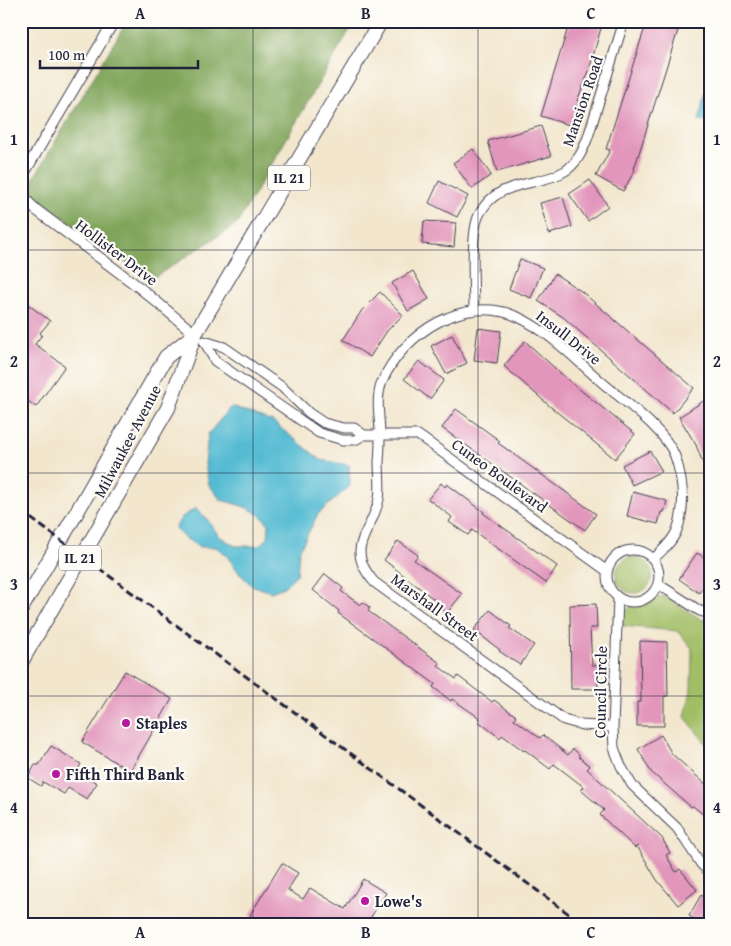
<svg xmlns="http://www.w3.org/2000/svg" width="731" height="946" font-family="'Gentium Book Plus',serif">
<rect width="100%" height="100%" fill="#fdfcf7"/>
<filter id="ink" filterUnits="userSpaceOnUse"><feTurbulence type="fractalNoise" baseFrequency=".02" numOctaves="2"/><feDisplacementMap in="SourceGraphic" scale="10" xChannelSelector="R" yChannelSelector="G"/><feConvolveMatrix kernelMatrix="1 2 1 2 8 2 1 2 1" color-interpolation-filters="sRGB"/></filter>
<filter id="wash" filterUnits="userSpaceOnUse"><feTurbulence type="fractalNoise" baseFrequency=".0096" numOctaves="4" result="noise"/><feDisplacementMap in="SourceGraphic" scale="20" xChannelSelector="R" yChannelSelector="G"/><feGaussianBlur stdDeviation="1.12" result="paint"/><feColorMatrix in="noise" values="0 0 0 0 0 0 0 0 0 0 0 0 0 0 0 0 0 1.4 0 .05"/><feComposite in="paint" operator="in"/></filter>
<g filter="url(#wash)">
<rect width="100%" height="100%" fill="#f2e6cd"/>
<path fill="#a1be65" stroke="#627050" d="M616 575a18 18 0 1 1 36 0a18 18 0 1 1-36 0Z
M663,596L701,619L710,622V749L685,717L691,690L692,648L678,631L621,626L624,613L634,604Z"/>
<path fill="#80a55a" stroke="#51644a" d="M127,21H355L237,224L150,280L33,196L32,181Z"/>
<path fill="#55bbd3" stroke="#3c6e87" d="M710,74V123L699,120Z
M231,407L273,422L321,460L349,465L350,486L318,514L299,551L297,574L284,587L271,592L251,585L240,574L226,555L216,547H200L183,537L175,528L182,517L196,508L207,519L219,536L235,546H259L268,538L269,524C253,507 242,506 221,500L209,485L205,465L208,434Z"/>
<g id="blocks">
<path fill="#e296bb" d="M570,21H603L588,74L577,101H579L572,126L541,116Z
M647,21H681L647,128L634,169L635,170L623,191L596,176L610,150L606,149Z
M541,126L551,156L497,172L488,141Z
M473,149L491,175L472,189L453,163Z
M590,180L608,206L588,221L569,194Z
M439,181L468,196L457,217L429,203Z
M563,197L572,227L549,234L540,203Z
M424,221L456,223L454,247L422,244Z
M520,259L543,268L531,298L509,289Z
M413,271L429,299L408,311L392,283Z
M555,274L581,291L694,388L673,413L563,317L538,301Z
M380,292L403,315L387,331L370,357L343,340L362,310Z
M21,299L50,321L40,333L42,335L35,344L65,366L36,407L21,396Z
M478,328L501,331L497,363L474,360Z
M452,335L467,363L446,374L431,346Z
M525,341L568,380L635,434L615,459L552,408L504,366Z
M419,361L444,380L430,399L404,379Z
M705,400L710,407L709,479L696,445L679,417Z
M456,409L500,441L498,443L596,514L585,530L442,428Z
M650,451L662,471L632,485L622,465Z
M441,483L445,487L447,484L484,512L483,513L557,566L546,583L472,530L468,535L449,522L452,517L428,499Z
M633,492L667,501L664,512H661L658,524L627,516Z
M398,541L418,555L414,560L462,594L447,613L433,603L435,600L384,560Z
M697,553L710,561V577L699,593L679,579Z
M325,574L343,588L341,591L360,605L363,602L370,608L368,611L440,663L438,666L456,679L458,676L492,702L494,700L516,716L514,719L540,738L543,735L568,755L573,749L579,754V757L590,766L587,769L662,838L670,853L666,855L676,872L680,869L697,890L678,905L657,880L637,846L635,848L600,815L604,810L581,790L584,787L554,764L550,769L525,750L524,751L502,735L500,738L478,721L480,718L452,699L451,701L433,687L435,684L338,613L339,611L313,590Z
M596,604L597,628H590L592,665H597L598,689H571L570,605Z
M490,610L511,626L509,628L534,645L520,665L499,651L500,650L474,630Z
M640,641L667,642L668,696H664V726H637V702H641Z
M125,671L172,699L130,771L82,742Z
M661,735L672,754L710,788V820L693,806L691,807L651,772L638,749Z
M51,746L81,764L77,771L97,783L87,799L68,788L64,794L43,782L41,786L28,778L35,765H39Z
M282,863L298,873L288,890L303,899L310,888L345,909L363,879L386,893L366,925H255L258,920L250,915Z
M701,895L710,900V925H704L689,916Z"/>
</g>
</g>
<g filter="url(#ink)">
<use href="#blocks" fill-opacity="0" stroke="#413f51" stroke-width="1"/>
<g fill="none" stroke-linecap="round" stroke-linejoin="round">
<defs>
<path id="minor" d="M474,310C474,287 470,233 479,215C497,177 541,188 568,169C579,160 583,150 588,137L624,21
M204,341L224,347L282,387L309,413L324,423L344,428H354L364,435L355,440H343L319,433L215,361Z
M364,435H418L607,571
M607 576a26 26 0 1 1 52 0a26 26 0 1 1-52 0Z
M658,584L700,611L710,614
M618,598L613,727L614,748L621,766L632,785L677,828L701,864L710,873
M613,727L582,725L564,720L374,582C343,546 372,534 379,499C381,487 379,473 379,461C380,452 380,443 380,435C380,417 375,399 382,382C403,333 465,293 518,317C550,332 577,361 604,384C625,402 665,430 675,456C683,480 686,506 677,530C673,541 662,551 653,559"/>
<path id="tertiary" d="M21,181L23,175L114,21
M21,195L35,209L140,288L195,334"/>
<path id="primary" d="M21,609L166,357L195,334
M21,662L168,408L195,334L381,21"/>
</defs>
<use href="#minor" stroke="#413f51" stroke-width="11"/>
<use href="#tertiary" stroke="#413f51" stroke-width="12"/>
<use href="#primary" stroke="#413f51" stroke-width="16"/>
<use href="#minor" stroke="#fff" stroke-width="9"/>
<use href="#tertiary" stroke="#fff" stroke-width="10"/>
<use href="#primary" stroke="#fff" stroke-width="14"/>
<path stroke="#22223b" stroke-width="3" stroke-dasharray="8 4" stroke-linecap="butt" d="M21,511L584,925"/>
</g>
</g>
<path fill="none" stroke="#22223b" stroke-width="1" stroke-opacity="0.55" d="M253,21V925M478,21V925M21,250H710M21,473H710M21,696H710"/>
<g fill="#b5179e" stroke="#fdfcf7" stroke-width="2">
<circle cx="126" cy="723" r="5"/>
<circle cx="56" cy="774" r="5"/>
<circle cx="365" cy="901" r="5"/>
</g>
<g text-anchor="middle" stroke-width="4.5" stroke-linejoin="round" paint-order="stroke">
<g fill="#fdfcf7" stroke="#646373" stroke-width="1">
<rect x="268" y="165.5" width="42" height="25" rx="4"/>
<rect x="59" y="545.5" width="42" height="25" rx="4"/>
</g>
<g font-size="15" font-weight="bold" fill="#22223b">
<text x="289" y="183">IL 21</text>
<text x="80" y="563">IL 21</text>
</g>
<g font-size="16" fill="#22223b" stroke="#fdfcf7">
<text transform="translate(582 101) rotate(-71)" y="6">Mansion Road</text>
<text transform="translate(117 252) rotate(37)" y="6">Hollister Drive</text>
<text transform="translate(569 337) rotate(38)" y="6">Insull Drive</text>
<text transform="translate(127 441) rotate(-62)" y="6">Milwaukee Avenue</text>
<text transform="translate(500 475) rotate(36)" y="6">Cuneo Boulevard</text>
<text transform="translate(435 607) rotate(36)" y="6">Marshall Street</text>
<text transform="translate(600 692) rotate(-89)" y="6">Council Circle</text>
</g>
<g font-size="16" font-weight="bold" fill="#22223b" stroke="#fdfcf7" text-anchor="start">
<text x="136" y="729">Staples</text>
<text x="66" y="780">Fifth Third Bank</text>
<text x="375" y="907">Lowe's</text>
</g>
</g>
<rect width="731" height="946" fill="none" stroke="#fdfcf7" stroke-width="55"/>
<path d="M40 60v8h158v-8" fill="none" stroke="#22223b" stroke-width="2.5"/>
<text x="48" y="60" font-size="15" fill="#22223b" stroke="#fdfcf7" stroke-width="4" paint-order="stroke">100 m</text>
<rect x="28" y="28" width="676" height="890" fill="none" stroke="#22223b" stroke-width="2"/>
<g font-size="16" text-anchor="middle" font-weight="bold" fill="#22223b">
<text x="140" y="19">A</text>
<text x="366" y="19">B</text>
<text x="591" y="19">C</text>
<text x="14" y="145">1</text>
<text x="717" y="145">1</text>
<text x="14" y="367">2</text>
<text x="717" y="367">2</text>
<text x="14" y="590">3</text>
<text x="717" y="590">3</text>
<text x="14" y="813">4</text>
<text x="717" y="813">4</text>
<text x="140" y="938">A</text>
<text x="366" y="938">B</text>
<text x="591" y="938">C</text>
</g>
</svg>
